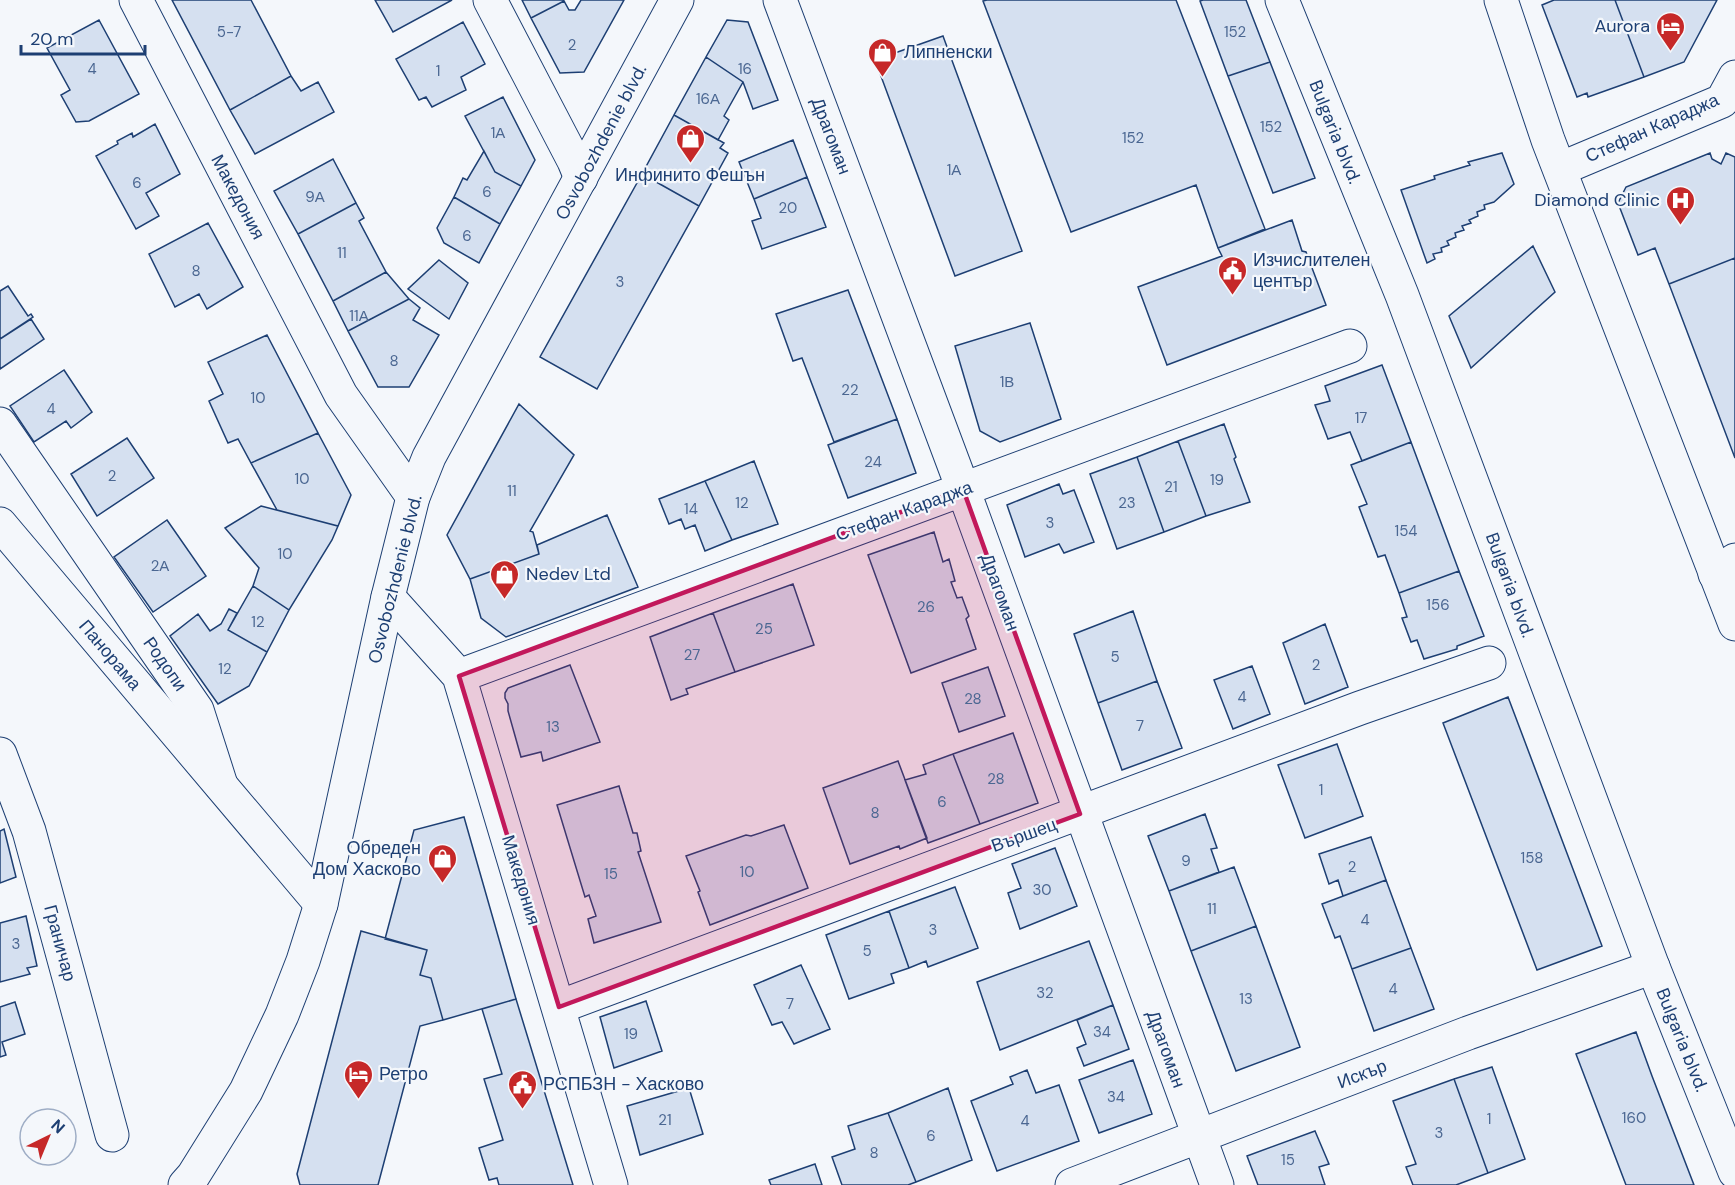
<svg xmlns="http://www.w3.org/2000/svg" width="1735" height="1185" font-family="'DM Sans',sans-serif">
<rect width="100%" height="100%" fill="#f4f7fb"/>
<path fill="#d5e0f0" stroke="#1d3f73" stroke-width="1.5" d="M172,0H251L291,76L230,110Z
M375,0H452L393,32Z
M522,0H563L564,1L531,18Z
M581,0H624L584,72L560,73L531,18L564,1L569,10H575Z
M987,0H1176L1265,229L1218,248L1196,185L1071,232L983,1Z
M1203,0H1246L1270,62L1228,76L1200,1Z
M1554,0H1615L1644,77L1588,97L1587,93L1577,97L1542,5Z
M1615,0H1717L1684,62L1644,77Z
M99,20L139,94L89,121L76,122L61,95L70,90L47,48Z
M727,20L748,22L778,100L753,109L743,82L706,57Z
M463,22L485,64L461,77L466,90L432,107L426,97L419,100L396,59Z
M943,36L1022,251L955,276L875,60Z
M706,57L743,82L724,116L729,120L718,140L674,115Z
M1270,62L1315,178L1273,193L1228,76Z
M291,76L301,91L318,82L334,112L255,154L230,110Z
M503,97L535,160L521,186L495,172L465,116Z
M674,115L724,143L720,148L728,153L699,206L642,174Z
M155,124L180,174L146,193L159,216L136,229L96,156L118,144L117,141L132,133L133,137Z
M793,140L807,177L754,199L739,162Z
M484,151L495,172L521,186L500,224L454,197L463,178L467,180Z
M1502,153L1514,184L1494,202L1484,205L1485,209L1477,212L1478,216L1469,220L1471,223L1462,226L1464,230L1455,233L1456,237L1447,241L1449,245L1441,248L1442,252L1433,254L1435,259L1427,263L1401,190L1435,179L1434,176L1470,165L1468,162Z
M1710,153L1712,159L1721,164L1726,153L1735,157V258L1669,284L1655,248L1638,255L1618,203L1626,187Z
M333,159L356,203L298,234L274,191Z
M642,174L699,206L597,389L540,357Z
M807,177L826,227L762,249L752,221L761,218L754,199Z
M454,197L500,224L479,263L444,243L437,228Z
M356,203L364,218L359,221L386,272L333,301L298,234Z
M1292,220L1302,251L1306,252L1326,305L1167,365L1138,287L1222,256L1218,248Z
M208,223L243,287L207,309L199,294L175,307L149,254Z
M1533,246L1555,292L1471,368L1449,316Z
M1735,258V458L1669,284Z
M439,260L468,283L449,319L408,289Z
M386,272L409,299L348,331L333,301Z
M8,286L28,316L31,314L33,317L0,339V291Z
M848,290L897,419L834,442L802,358L793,361L776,314Z
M409,299L420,308L413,320L439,335L409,387H378L348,331Z
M31,319L44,339L0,369V339Z
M1030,323L1061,419L1000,442L980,431L955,346Z
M267,335L318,433L251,463L238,439L228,443L209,401L223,394L208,362Z
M1382,365L1411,442L1362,461L1350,432L1328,439L1315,405L1330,401L1325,386Z
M64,370L92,412L71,428L66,421L34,442L10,406Z
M519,404L574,455L530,531L533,532L539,554L470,579L447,535Z
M897,419L916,473L848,498L828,445Z
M1224,424L1236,457L1234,459L1250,502L1206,516L1178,441Z
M318,433L351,495L338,526L277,510L251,463Z
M127,438L154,478L97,516L71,474Z
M1178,441L1206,516L1164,532L1137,457Z
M1411,442L1459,571L1399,593L1385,555L1378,557L1359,507L1367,504L1351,465Z
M1137,457L1164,532L1117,549L1090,474Z
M754,461L778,524L732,540L705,481Z
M705,481L732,540L705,551L695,525L685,529L681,519L669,524L659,499Z
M1059,484L1063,494L1074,490L1094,542L1064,553L1059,544L1025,557L1007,505Z
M261,506L338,526L332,540L289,610L253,586L259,568L225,528Z
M607,515L638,587L506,637L481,618L470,579L539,554L537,545Z
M167,520L206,576L153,612L114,557Z
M934,532L943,562L949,559L955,581L951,582L957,598L962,597L969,616L966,619L976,649L911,673L868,555Z
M1459,571L1484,636L1457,646V649L1424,659L1417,640L1411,642L1402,618L1407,617L1399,593Z
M793,584L814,645L735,672L713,613Z
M253,586L289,610L267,652L228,630Z
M229,609L237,613L228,630L267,652L249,686L218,704L170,636L198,614L210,631L221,624Z
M1133,611L1157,681L1098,703L1074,634Z
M713,613L735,672L686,689L688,694L671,700L650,637Z
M1325,624L1348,687L1305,704L1283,643Z
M570,665L600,742L543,761L541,752L521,757L508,711V704L505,698V693L508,688Z
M1252,666L1270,714L1233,729L1214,680Z
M988,667L1005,716L959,732L942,683Z
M1157,681L1182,748L1122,770L1098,703Z
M1508,697L1602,946L1537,970L1443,723Z
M1013,733L1038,803L980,824L953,754Z
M1337,744L1363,816L1305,838L1278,765Z
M953,754L980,824L928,843L905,780L926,774L923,765Z
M898,761L927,838L900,849L899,846L850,864L823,788Z
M619,786L633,833H637L641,851L638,852L661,922L594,943L588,919L596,916L589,895L585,897L557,805Z
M1205,814L1217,848L1211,849L1219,872L1169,891L1148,836Z
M464,817L516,999L443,1020L431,978L420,975L427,950L385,939L414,830Z
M784,825L808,888L710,925L698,892L700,891L686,856L746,835L751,836Z
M4,829L16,877L0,883V831Z
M1371,837L1386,880L1343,896L1338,880L1329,884L1319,854Z
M1055,848L1077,906L1020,929L1008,893L1021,888L1012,864Z
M1234,867L1256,926L1191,951L1169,891Z
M1386,880L1411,948L1352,969L1340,936L1335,938L1322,904Z
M955,887L978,948L928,967L926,961L909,968L889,911Z
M889,911L909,968L891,974L894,983L849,999L826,935Z
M26,916L37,966L27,968L30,974L0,982V923Z
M1256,926L1300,1047L1236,1071L1191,951Z
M361,931L427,950L420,975L431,978L443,1020L420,1026L378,1185H300L297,1174Z
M1089,941L1113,1005L1000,1050L977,982Z
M1411,948L1434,1009L1374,1031L1352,969Z
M801,965L830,1029L794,1044L782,1022L772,1025L754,985Z
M516,999L573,1185H499L497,1178L489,1180L479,1148L503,1140L484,1079L502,1074L482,1009Z
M646,1001L662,1051L614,1068L600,1017Z
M15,1002L25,1034L2,1042L6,1055L0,1057V1007Z
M1113,1005L1129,1049L1084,1066L1077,1048L1086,1044L1077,1020Z
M1636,1032L1652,1076L1694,1185H1626L1576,1054Z
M1133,1060L1152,1114L1099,1133L1079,1080Z
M1492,1067L1525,1159L1488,1173L1454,1079Z
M1027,1070L1036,1093L1059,1085L1079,1141L997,1171L971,1101L1013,1084L1010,1077Z
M1454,1079L1488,1173L1456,1185H1413L1406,1167L1416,1164L1393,1101Z
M689,1088L703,1134L640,1155L627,1106Z
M948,1088L972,1160L916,1182L888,1113Z
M888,1113L916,1182L908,1185H842L832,1157L855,1149L848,1126Z
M1315,1131L1329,1164L1319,1167L1325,1185H1258L1247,1156Z
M815,1164L822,1185H771L769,1180Z"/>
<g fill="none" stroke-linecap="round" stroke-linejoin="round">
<defs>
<path id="street" d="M136,0L341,395L413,497
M490,0L574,161L581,178
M780,0L963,489L1217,1185
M1560,169L1722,101L1735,77
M0,424L197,710L221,785
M1715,574L1735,560
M388,597L459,676L611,1185
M459,676L1350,346
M0,754L29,831L112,1135
M559,1007L1360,708L1489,663
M1072,1185L1468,1033L1653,967"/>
<path id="secondary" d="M1282,0L1402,295L1653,967L1735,1172
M1501,0L1548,140L1735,624
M0,524L321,904"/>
<path id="primary" d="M185,1185L193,1176L246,1091L282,1015L303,961L321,904L388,597L413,497L429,457L677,0"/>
</defs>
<use href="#street" stroke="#1d3f73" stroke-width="35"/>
<use href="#secondary" stroke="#1d3f73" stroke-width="35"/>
<use href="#primary" stroke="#1d3f73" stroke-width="35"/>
<use href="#street" stroke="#f4f7fb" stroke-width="33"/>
<use href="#secondary" stroke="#f4f7fb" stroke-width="33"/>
<use href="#primary" stroke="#f4f7fb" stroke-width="33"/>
</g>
<path fill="#c2185b" fill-opacity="0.2" stroke="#c2185b" stroke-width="4.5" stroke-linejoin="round" d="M963,489L1080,814L559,1007L459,676Z"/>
<defs>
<symbol id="hotel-pin" viewBox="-11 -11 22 30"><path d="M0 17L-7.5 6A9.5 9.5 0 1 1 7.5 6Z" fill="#c62828" stroke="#f4f7fb"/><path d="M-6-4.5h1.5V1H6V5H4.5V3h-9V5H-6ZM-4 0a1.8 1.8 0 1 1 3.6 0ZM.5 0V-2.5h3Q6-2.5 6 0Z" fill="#fff"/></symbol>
<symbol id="shop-pin" viewBox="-11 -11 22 30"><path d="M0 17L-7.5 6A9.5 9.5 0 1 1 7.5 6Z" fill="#c62828" stroke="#f4f7fb"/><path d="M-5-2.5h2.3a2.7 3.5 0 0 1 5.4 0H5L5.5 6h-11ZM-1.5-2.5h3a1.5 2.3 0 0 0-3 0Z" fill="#fff"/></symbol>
<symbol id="hospital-pin" viewBox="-11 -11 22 30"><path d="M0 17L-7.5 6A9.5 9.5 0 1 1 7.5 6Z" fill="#c62828" stroke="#f4f7fb"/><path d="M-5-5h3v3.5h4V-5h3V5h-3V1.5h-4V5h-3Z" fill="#fff"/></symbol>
<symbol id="civic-pin" viewBox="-11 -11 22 30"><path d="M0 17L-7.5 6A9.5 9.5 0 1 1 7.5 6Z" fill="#c62828" stroke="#f4f7fb"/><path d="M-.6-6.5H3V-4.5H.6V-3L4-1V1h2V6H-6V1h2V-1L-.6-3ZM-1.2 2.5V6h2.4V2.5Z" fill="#fff"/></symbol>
</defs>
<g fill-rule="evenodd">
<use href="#hotel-pin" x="1654" y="10" width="33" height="45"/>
<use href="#shop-pin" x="866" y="36" width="33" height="45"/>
<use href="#shop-pin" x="674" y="122" width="33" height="45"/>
<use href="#hospital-pin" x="1664" y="184" width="33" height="45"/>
<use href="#civic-pin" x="1216" y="254" width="33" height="45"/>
<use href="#shop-pin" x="488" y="558" width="33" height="45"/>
<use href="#shop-pin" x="426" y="842" width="33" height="45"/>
<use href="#hotel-pin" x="342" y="1058" width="33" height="45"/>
<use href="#civic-pin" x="506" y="1068" width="33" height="45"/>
</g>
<g text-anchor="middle" stroke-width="4.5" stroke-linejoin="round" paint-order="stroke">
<g font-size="15" fill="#4b6792">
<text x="229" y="37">5-7</text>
<text x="1235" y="37">152</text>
<text x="572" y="50">2</text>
<text x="92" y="74">4</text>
<text x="745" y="74">16</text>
<text x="438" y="76">1</text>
<text x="708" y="104">16А</text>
<text x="1271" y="132">152</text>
<text x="498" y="138">1А</text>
<text x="1133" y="143">152</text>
<text x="954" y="175">1А</text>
<text x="137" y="188">6</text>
<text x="487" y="197">6</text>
<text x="315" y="202">9А</text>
<text x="788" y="213">20</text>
<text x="467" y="241">6</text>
<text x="342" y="258">11</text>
<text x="196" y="276">8</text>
<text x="620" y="287">3</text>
<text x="359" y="321">11А</text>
<text x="394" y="366">8</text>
<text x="1007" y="387">1В</text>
<text x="850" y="395">22</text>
<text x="258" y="403">10</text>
<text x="51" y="414">4</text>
<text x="1361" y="423">17</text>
<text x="873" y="467">24</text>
<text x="112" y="481">2</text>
<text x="302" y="484">10</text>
<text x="1217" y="485">19</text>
<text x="1171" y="492">21</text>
<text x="512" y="496">11</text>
<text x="742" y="508">12</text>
<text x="1127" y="508">23</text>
<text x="691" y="514">14</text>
<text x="1050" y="528">3</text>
<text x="1406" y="536">154</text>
<text x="285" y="559">10</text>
<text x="160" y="571">2А</text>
<text x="1438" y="610">156</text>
<text x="926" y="612">26</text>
<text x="258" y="627">12</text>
<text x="764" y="634">25</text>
<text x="692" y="660">27</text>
<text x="1115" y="662">5</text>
<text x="1316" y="670">2</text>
<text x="225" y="674">12</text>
<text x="1242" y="702">4</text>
<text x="973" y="704">28</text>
<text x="1140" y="731">7</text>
<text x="553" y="732">13</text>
<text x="996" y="784">28</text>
<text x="1321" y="795">1</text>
<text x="942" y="807">6</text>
<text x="875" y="818">8</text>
<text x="1532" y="863">158</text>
<text x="1186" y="866">9</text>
<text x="1352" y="872">2</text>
<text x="747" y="877">10</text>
<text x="611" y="879">15</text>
<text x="1042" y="895">30</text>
<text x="1212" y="914">11</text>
<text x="1365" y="925">4</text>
<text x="933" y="935">3</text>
<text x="16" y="949">3</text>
<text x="867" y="956">5</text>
<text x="1393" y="994">4</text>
<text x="1045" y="998">32</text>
<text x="1246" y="1004">13</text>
<text x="790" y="1009">7</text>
<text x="1102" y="1037">34</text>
<text x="631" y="1039">19</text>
<text x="1116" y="1102">34</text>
<text x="1634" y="1123">160</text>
<text x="1489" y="1124">1</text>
<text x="665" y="1125">21</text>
<text x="1025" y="1126">4</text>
<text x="1439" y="1138">3</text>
<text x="931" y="1141">6</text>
<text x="874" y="1158">8</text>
<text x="1288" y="1165">15</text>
</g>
<g font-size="18" fill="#1d3f73" stroke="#f4f7fb" text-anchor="start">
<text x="1650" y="32" text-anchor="end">Aurora</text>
<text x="904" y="58">Липненски</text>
<text x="690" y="181" text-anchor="middle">Инфинито Фешън</text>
<text x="1660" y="206" text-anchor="end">Diamond Clinic</text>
<text x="1253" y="266">Изчислителен<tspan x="1253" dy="21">център</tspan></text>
<text x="526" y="580">Nedev Ltd</text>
<text x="421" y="854" text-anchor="end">Обреден<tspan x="421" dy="21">Дом Хасково</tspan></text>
<text x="379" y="1080">Ретро</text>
<text x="543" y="1090">РСПБЗН - Хасково</text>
</g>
<g font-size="18" fill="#1d3f73" stroke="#f4f7fb">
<text transform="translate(1652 128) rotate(-24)" y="6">Стефан Караджа</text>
<text transform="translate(1335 132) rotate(68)" y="6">Bulgaria blvd.</text>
<text transform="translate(831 136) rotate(69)" y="6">Драгоман</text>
<text transform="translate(601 142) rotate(-62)" y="6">Osvobozhdenie blvd.</text>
<text transform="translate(238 197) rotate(62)" y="6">Македония</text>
<text transform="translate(904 511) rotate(-20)" y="6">Стефан Караджа</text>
<text transform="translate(395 579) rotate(-76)" y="6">Osvobozhdenie blvd.</text>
<text transform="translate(1510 585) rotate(70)" y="6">Bulgaria blvd.</text>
<text transform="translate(1000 592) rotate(70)" y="6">Драгоман</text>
<text transform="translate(110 655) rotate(50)" y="6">Панорама</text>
<text transform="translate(165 664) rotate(55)" y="6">Родопи</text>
<text transform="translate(1024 835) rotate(-20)" y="6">Вършец</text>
<text transform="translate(521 880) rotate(73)" y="6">Македония</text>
<text transform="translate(60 943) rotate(75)" y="6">Граничар</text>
<text transform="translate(1682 1040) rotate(68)" y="6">Bulgaria blvd.</text>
<text transform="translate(1166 1049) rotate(70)" y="6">Драгоман</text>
<text transform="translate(1362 1074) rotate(-21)" y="6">Искър</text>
</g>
</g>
<g transform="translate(48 1137) rotate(43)"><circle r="28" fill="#f4f7fb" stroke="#9eadc5" stroke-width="1.5"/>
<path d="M0-4.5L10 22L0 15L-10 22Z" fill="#c62828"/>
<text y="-9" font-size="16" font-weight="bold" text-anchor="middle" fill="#1d3f73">N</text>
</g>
<path d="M21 45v9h124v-9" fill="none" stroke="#1d3f73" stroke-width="3"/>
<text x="30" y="45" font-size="18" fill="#1d3f73" stroke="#f4f7fb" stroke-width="4.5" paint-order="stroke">20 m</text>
</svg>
